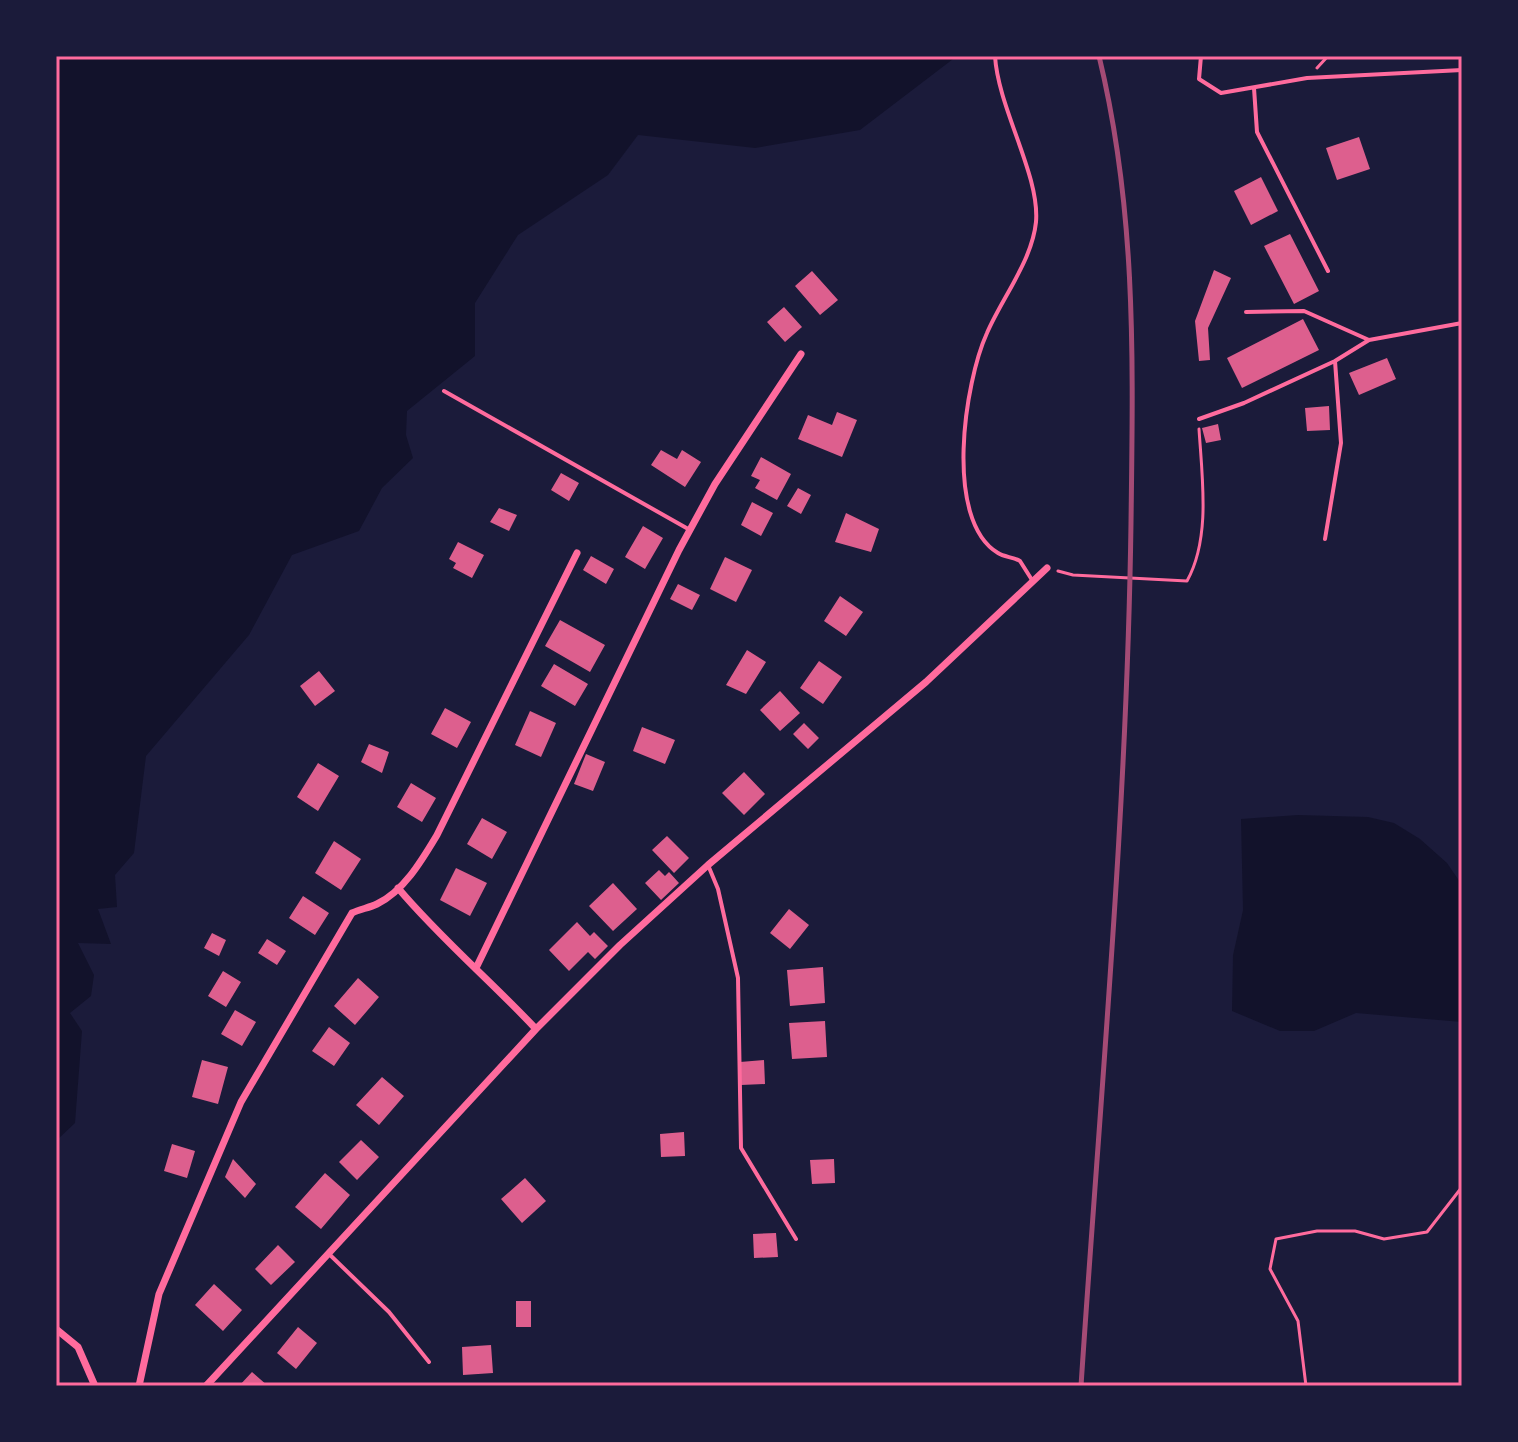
<svg xmlns="http://www.w3.org/2000/svg" width="1518" height="1442" font-family="Lato,sans-serif">
<rect width="100%" height="100%" fill="#1b1b3a"/>
<path fill="#12122b" d="M56,56H957L860,130L755,148L638,135L608,175L518,235L475,303V356L407,411L406,435L413,458L382,488L359,531L292,555L249,635L146,756L134,853L115,875L117,907L98,909L111,944L78,943L94,975L91,996L70,1013L82,1031L75,1123L56,1141Z
M1298,815L1368,817L1394,823L1420,839L1447,863L1462,885V1022L1356,1013L1314,1031H1280L1232,1011L1233,955L1243,910L1241,819Z"/>
<path fill="#dd5f8e" d="M1359,137L1370,169L1337,180L1326,148Z
M1261,177L1278,211L1251,225L1234,191Z
M1290,234L1319,291L1294,304L1264,246Z
M1214,270L1231,278L1208,328L1210,360L1199,361L1195,321Z
M812,271L838,300L820,315L795,286Z
M784,307L802,327L785,342L767,322Z
M1303,319L1319,350L1242,388L1227,358Z
M1387,358L1396,379L1359,395L1349,373Z
M1329,406L1330,430L1307,431L1305,408Z
M837,412L857,420L842,457L798,439L808,415L832,425Z
M1218,424L1221,440L1206,443L1202,428Z
M661,450L677,459L682,450L701,462L685,487L651,465Z
M761,457L791,474L777,500L755,488L760,480L751,476Z
M561,473L579,483L569,501L551,490Z
M798,488L811,495L801,514L787,506Z
M752,502L773,513L761,536L741,525Z
M499,508L517,515L509,531L490,522Z
M846,513L879,529L871,552L835,542Z
M643,526L663,538L645,569L625,557Z
M458,542L484,555L472,578L453,568L456,563L449,559Z
M591,556L614,569L606,584L583,570Z
M725,557L752,570L736,602L710,589Z
M678,584L700,595L692,610L670,599Z
M840,596L863,612L846,636L824,621Z
M560,620L605,645L590,672L545,646Z
M747,650L766,662L746,694L726,685Z
M819,661L842,677L823,704L800,688Z
M554,664L588,684L575,706L541,686Z
M319,671L335,691L315,706L300,686Z
M780,691L800,713L780,731L760,710Z
M445,708L471,722L457,748L431,734Z
M530,711L556,723L541,757L515,745Z
M804,723L819,738L808,749L793,734Z
M642,727L675,740L665,764L633,751Z
M369,744L389,752L382,773L361,762Z
M586,754L605,762L593,791L574,784Z
M318,763L339,776L318,811L297,797Z
M744,772L765,794L744,815L722,793Z
M411,783L436,798L422,822L397,807Z
M482,818L507,832L492,859L467,844Z
M667,836L689,858L674,873L652,850Z
M334,841L361,859L341,890L315,873Z
M456,868L487,883L470,916L440,900Z
M659,870L665,876L669,872L679,883L661,900L645,883Z
M613,883L637,909L613,931L589,906Z
M303,896L329,913L315,935L289,918Z
M789,909L809,925L790,949L770,933Z
M577,922L590,936L594,932L608,946L595,959L588,952L569,971L549,950Z
M212,933L226,940L219,956L204,948Z
M267,939L286,951L277,965L258,953Z
M823,967L825,1003L790,1006L787,970Z
M223,971L241,982L226,1007L208,996Z
M358,978L379,997L355,1025L334,1006Z
M235,1010L256,1022L242,1046L221,1034Z
M825,1021L827,1057L792,1059L789,1023Z
M329,1027L350,1043L334,1066L312,1051Z
M202,1060L228,1067L218,1104L192,1097Z
M764,1060L765,1084L741,1085L740,1062Z
M382,1077L404,1096L379,1125L356,1105Z
M684,1132L685,1156L661,1157L660,1134Z
M361,1140L379,1157L357,1180L339,1162Z
M172,1144L195,1151L187,1178L164,1171Z
M233,1159L256,1184L245,1198L225,1177Z
M834,1159L835,1183L812,1184L810,1160Z
M325,1173L350,1195L321,1229L295,1207Z
M525,1178L546,1201L522,1223L501,1199Z
M776,1233L778,1257L754,1258L753,1234Z
M278,1245L295,1262L271,1285L255,1269Z
M214,1284L242,1310L223,1331L195,1305Z
M516,1301H531V1327H516Z
M298,1327L317,1343L296,1369L277,1353Z
M491,1345L493,1373L463,1375L462,1347Z
M252,1372L268,1386H239Z"/>
<g fill="none" stroke-linecap="round" stroke-linejoin="round">
<path stroke="#ff6b9d" stroke-width="3" d="M1317,68L1328,56
M1058,571L1073,575L1187,581C1211,538 1202,477 1199,429
M1306,1386L1298,1321L1270,1269L1276,1239L1317,1231H1355L1384,1239L1427,1232L1462,1187"/>
<path stroke="#ff6b9d" stroke-width="4" d="M995,56C998,108 1040,175 1036,222C1032,261 1002,298 987,333C965,381 943,520 998,553C1004,557 1013,557 1020,561L1032,580
M1201,56L1199,79L1221,93L1307,78L1462,70
M1254,88L1257,132L1328,271
M1246,312L1304,311L1369,340
M444,391L690,530
M1199,419L1244,403L1335,361L1369,340L1462,323
M1325,539L1341,443L1335,361
M708,865L718,889L738,978L741,1148L796,1239
M328,1253L389,1312L429,1362"/>
<path stroke="#ff6b9d" stroke-width="7" d="M398,888C440,938 491,981 536,1029
M477,966L679,550L715,484L801,354
M56,1329L78,1347L95,1386
M139,1386L159,1294L241,1102L352,913C360,909 369,908 377,904C404,891 422,860 437,835L577,553
M206,1386L536,1029L620,945L708,865L926,682L1047,568"/>
<path stroke="#a44b75" stroke-width="5" d="M1081,1386C1100,1099 1127,811 1131,523C1133,363 1137,213 1099,56"/>
</g>
<rect width="1518" height="1442" fill="none" stroke="#1b1b3a" stroke-width="116"/>
<rect x="58" y="58" width="1402" height="1326" fill="none" stroke="#ff6b9d" stroke-width="3"/>
</svg>
